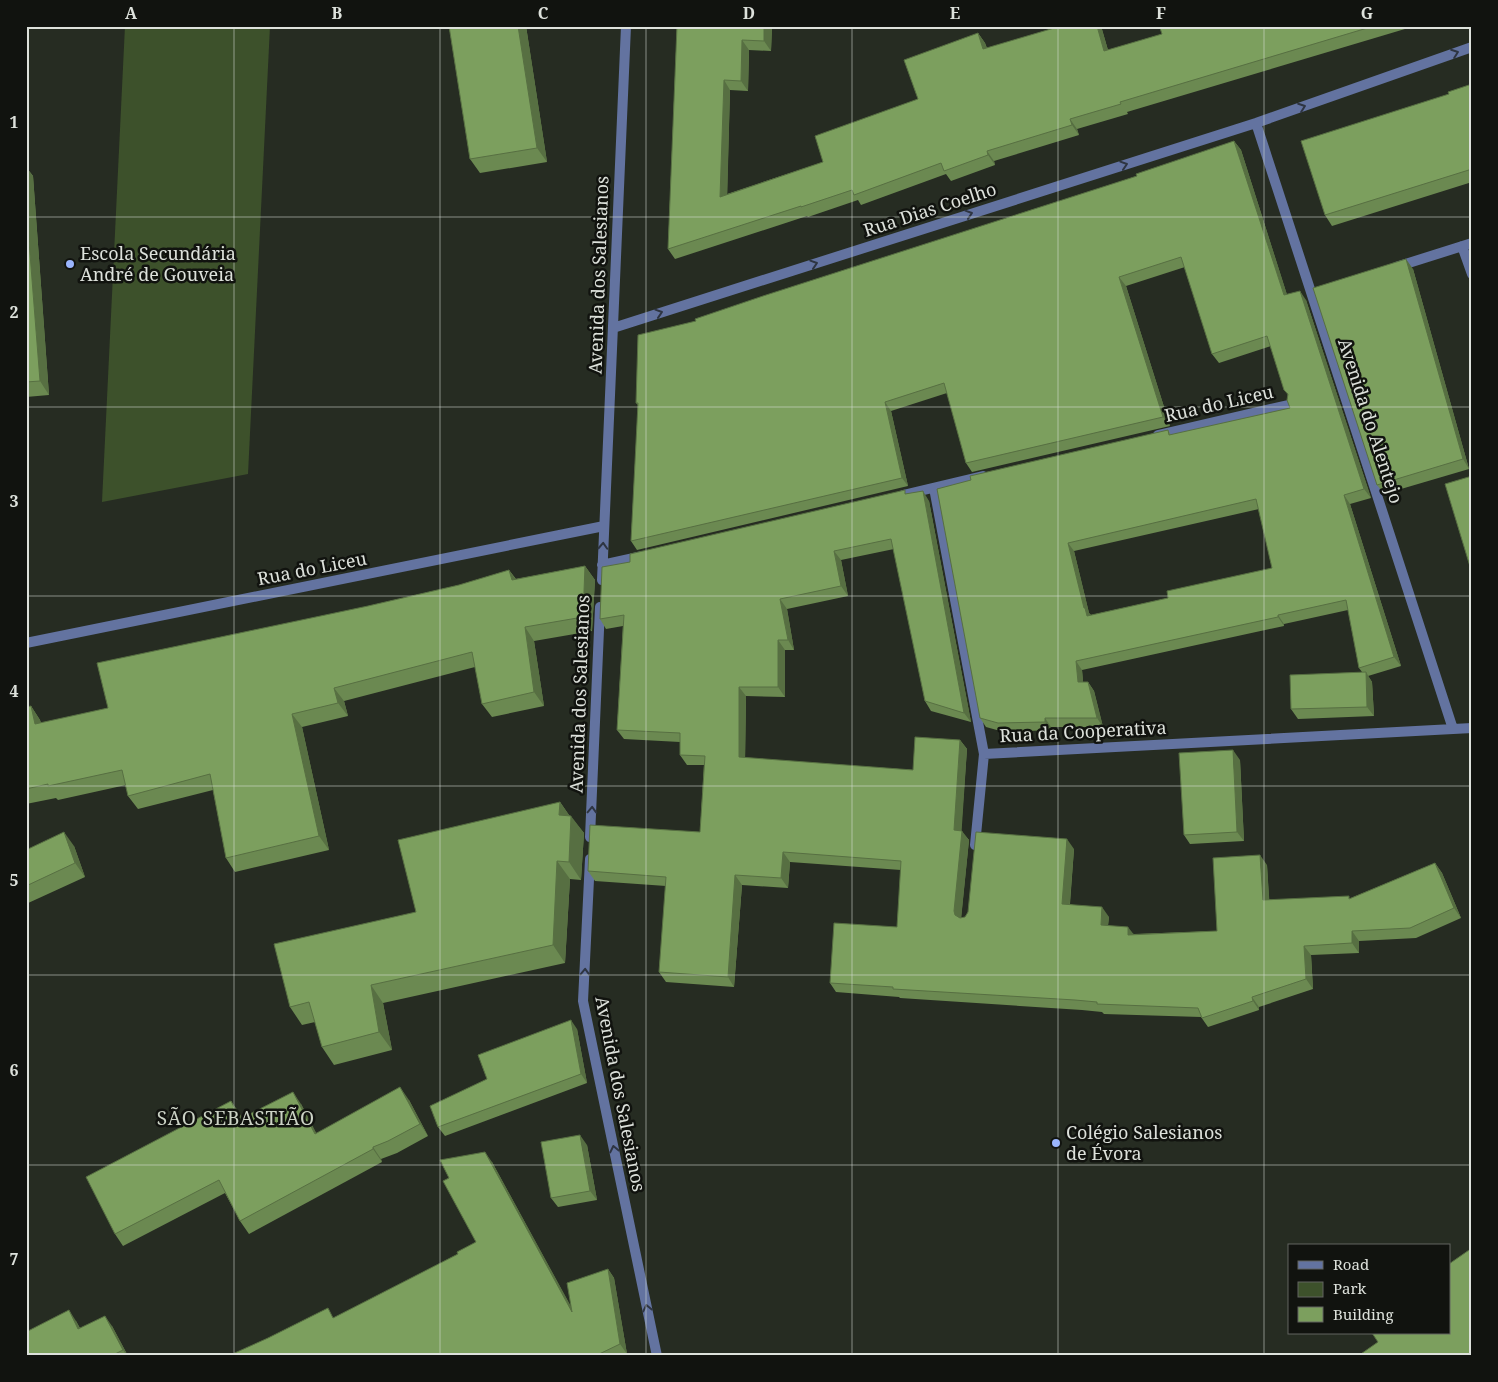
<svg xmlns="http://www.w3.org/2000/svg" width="1498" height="1382" font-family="'Noto Serif',serif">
<rect width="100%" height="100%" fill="#262c22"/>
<path fill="#3d512b" d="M125,26H270L248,474L102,502Z"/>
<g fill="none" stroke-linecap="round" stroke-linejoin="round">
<path stroke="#6373a0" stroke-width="10" d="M1256,123L1453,729
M1462,246L1472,274
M1396,267L1472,243
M613,328L1256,123L1472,47
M1158,435L1288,405
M934,488L984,754L1472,728
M903,495L983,476
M602,565L643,556
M602,580L626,26
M26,643L604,526
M590,837L600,607
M975,845L984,754
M590,859L583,1001L657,1356"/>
</g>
<path fill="#6b8951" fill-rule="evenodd" d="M449,26H526L547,162L480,173L470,159Z
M677,26H772L771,51L749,50L748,91L730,90L727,194L823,162L918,99L978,33L985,43L987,48L1061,26H1101L1108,50L1162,34L1167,26H1415L1127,112L1128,114L1077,129L1079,135L994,161L995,165L951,181L946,174L861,205L858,200L808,217L807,216L675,259L668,249Z
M1472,84V182L1332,226L1325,215L1449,94Z
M1234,141L1241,150L1287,295L1306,300L1371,498L1350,504L1401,666L1368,676L1372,682L1374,716L1298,719L1291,709L1362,672L1359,668L1348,610L1284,624V626L1082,670L1083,682H1088L1094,691L1103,727H1051V730L1004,732L986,727L980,718L971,480L1168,430L1171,435L1290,408L1288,395L1284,390L1271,346L1219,363L1212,354L1185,267L1126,286L1170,426L972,472L966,463L947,393L891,411L908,486L637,550L631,541L638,405L636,403L696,321L1137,176ZM1259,509L1272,568L1168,598L1091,615L1089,613L1074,551Z
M26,167L33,176L49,395L26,397Z
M1413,269L1469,469L1384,494L1377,485Z
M907,494L929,501L971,722L931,711L925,701L894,549L841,560L848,596L787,609L794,650H785V697L746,696L745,758L913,770L960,740L967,749L961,831L969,840L961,918L965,917L1074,849L1070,904L1109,917L1108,925L1134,934L1217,931L1267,865L1269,900L1351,898L1435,863L1442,873L1461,918L1416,938L1359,941V953L1311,955L1313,989L1259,1007V1010L1208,1027L1201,1017L1104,1014L1102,1012L1082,1010L900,998L899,997L836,992L830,983L897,927L901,870L790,862L788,888L742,885L734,987L666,982L659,972L666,886L595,881L588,871L700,832L704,765H687L680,755V742L624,739L617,730L623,626L606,629L600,619L630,562Z
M585,566L595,580L592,631L534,641L544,706L492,717L482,704L475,667L344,701L348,716L302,727L329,850L235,872L226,858L213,790L138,809L128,796L126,785L58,800L56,798L26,804V707L31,706L40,720L41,723L108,708L368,606L459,585L509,570L516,579Z
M1240,760L1244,841L1190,844L1184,835Z
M560,802L569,815L584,833L581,880L570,879L565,963L383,1003L392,1050L334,1065L322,1047L315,1022L302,1025L290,1007Z
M74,846L85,877L26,904V850Z
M577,1029L587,1083L445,1136L438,1127Z
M409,1100L428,1136L397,1153L381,1159L382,1162L249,1234L240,1221L225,1193L123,1246L115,1234L231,1101L242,1118L301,1104L316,1133Z
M587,1145L597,1200L558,1207L551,1198Z
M492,1162L571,1307L608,1269L614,1278L627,1354L623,1356H228L335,1318L458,1254L476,1242Z
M76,1321L80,1328L112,1326L128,1356H26Z"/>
<path fill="#576f42" d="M518,26H526L547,162L537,148Z
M764,26H772L771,51L764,41Z
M1097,26H1101L1111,61L1104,51Z
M978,33L985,43L990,59L983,49Z
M742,40L749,50L748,91L741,81Z
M724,80L730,90L727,206L720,197Z
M1070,119L1077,129L1079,135L1072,125Z
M1234,141L1241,150L1290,304L1284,295Z
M987,151L994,161L995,165L988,155Z
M26,167L33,176L49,395L40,381L26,203Z
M1406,259L1413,269L1469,469L1463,459Z
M1119,277L1126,286L1170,426L1163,417Z
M1300,291L1306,300L1371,498L1364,489Z
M885,402L891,411L908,486L902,478Z
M923,491L929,501L971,722L964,713Z
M1344,495L1350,504L1401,666L1394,657Z
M1068,543L1074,551L1089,613L1092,616H1087L1084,608Z
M834,551L841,560L848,596L841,586Z
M585,566L595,580L592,631L583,617Z
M509,570L519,584L512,580Z
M780,599L787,609L794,650L788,640Z
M1278,615L1284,624V626L1278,617Z
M525,627L534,641L544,706L534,692Z
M778,640L785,650V697L778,687Z
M1076,661L1082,670L1084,691L1078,682Z
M1366,672L1372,682L1374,716L1367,707Z
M1088,682L1094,691L1103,727L1097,718Z
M739,687L746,696L745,767L739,757Z
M334,688L344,701L348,716L338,703Z
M31,706L40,720L44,738L35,724Z
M292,714L302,727L329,850L319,836Z
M1045,718L1051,727V730L1045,722Z
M960,740L967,749L961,840L954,830Z
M1233,750L1240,760L1244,841L1237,832Z
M560,802L571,818V816L584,833L581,880L569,862L559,815Z
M962,831L969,840L961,920L955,915L954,911Z
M64,832L74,846L85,877L75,863Z
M1067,839L1074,849L1069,913L1062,904Z
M783,852L790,862L788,888L781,878Z
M1260,855L1267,865L1270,910L1263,900Z
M557,861L570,879L565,963L553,945Z
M1435,863L1442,873L1461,918L1454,908Z
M735,875L742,885L734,987L728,977Z
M1102,907L1109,917L1107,935L1101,925Z
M1128,927L1135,936L1128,935Z
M1352,931L1359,941V953L1352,943Z
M1304,946L1311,955L1313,989L1306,979Z
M371,985L383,1003L392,1050L379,1032Z
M1252,997L1259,1007V1010L1253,1001Z
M571,1020L577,1029L587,1083L581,1074Z
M400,1087L409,1100L428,1136L420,1124Z
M293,1092L301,1104L323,1146L315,1134Z
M231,1101L240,1114L249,1131L240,1119Z
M580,1135L587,1145L597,1200L590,1191Z
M373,1147L381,1159L382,1162L373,1149Z
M485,1152L492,1162L579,1321L572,1312Z
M608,1269L614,1278L627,1354L620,1344Z
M69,1310L76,1321L85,1339L78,1329Z
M105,1316L112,1326L128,1356H127L123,1350Z"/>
<path fill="#7c9f5e" stroke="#576f42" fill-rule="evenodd" d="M449,26H518L537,148L470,159Z
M677,26H764V41L742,40L741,81L724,80L720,197L823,162L815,136L918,99L904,60L978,33L983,49L1061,26H1097L1104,51L1162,34L1160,28L1167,26H1374L1120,102L1121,104L1070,119L1072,125L987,151L988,155L944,171L941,163L854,195L852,190L801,207V206L668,249Z
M1472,84V169L1325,215L1301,141L1449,94L1448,92Z
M1234,141L1284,295L1300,291L1364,489L1344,495L1394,657L1359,668L1346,600L1278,615V617L1076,661L1078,682H1088L1097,718H1045V722L998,723L980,718L937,489L971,480L970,476L1168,430L1169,435L1290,408L1287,400L1288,394L1284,390L1267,336L1212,354L1181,257L1119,277L1163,417L966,463L944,383L885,402L902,478L631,541L638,403H636L638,335L696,321L695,319L763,296L1137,176L1136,174ZM1256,499L1272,568L1167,591L1168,598L1087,616L1085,608H1084L1068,543Z
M26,203L40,381L26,382Z
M1406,259L1463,459L1377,485L1313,288Z
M1472,476V573L1445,484Z
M905,490V494L923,491L964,713L925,701L891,539L834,551L841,586L780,599L788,640H778V687H739V757L913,770L915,737L960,740L954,830L962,831L954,911L955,915L960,918L965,917L968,912L976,832L1067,839L1062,904L1102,907L1101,925L1128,927V935L1217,931L1213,858L1260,855L1263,900L1349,896V899L1435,863L1454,908L1410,928L1352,931V943L1304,946L1306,979L1252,997L1253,1001L1202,1018L1198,1008L1097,1004V1002L1075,1000L893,989V987L830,983L834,923L897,927L901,861L783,852L781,878L735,875L728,977L659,972L666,877L588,871L590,825L700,832L705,756L680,755V733L617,730L624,615L600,619L602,567L630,562V554Z
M585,566L583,617L525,627L534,692L482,704L472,652L334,688L338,703L292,714L319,836L226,858L210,774L128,796L122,770L48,786V784L26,789V707L31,706L35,724L108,708L97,663L368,606L459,585L509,570L512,580Z
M1366,672L1367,707L1291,709L1290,675Z
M1233,750L1237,832L1184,835L1179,753Z
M560,802L559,815L571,816L569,862L557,861L553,945L371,985L379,1032L322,1047L309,1002L290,1007L274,944L416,912L398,840Z
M64,832L75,863L26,886V850Z
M571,1020L581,1074L438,1127L430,1106L487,1079L478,1055Z
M400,1087L420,1124L388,1141L373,1147V1149L240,1221L219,1180L115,1234L86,1177L231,1101L240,1119L293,1092L315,1134Z
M580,1135L590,1191L551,1198L541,1142Z
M485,1152L572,1312L567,1283L608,1269L620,1344L595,1356H228L268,1338L328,1308L333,1318L458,1254L457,1252L476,1242L443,1181L449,1178L440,1160Z
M1472,1248V1356H1358L1378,1342L1372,1333H1449V1264Z
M69,1310L78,1329L105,1316L123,1350L111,1356H26V1332Z"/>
<defs><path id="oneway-chevron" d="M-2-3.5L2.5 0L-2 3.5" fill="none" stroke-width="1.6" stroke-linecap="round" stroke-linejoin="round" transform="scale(1.25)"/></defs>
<g stroke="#2e3542">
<use href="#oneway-chevron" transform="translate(1455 53) rotate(-20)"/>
<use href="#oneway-chevron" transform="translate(1302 107) rotate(-20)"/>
<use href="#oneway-chevron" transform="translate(1124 165) rotate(-18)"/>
<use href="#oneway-chevron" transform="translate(969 214) rotate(-18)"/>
<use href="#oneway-chevron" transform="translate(814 264) rotate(-18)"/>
<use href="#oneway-chevron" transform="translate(659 313) rotate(-18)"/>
<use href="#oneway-chevron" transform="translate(603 546) rotate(-87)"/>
<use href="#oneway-chevron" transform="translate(592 810) rotate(-88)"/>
<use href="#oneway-chevron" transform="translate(585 972) rotate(-88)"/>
<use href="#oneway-chevron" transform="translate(614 1149) rotate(-102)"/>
<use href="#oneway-chevron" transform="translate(647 1308) rotate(-102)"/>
</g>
<path fill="none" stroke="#dde1db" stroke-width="1" stroke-opacity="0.55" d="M234,26V1356M440,26V1356M646,26V1356M852,26V1356M1058,26V1356M1264,26V1356M26,217H1472M26,407H1472M26,596H1472M26,786H1472M26,975H1472M26,1165H1472"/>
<g fill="#9ab5fd" stroke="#11130f" stroke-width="2">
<circle cx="70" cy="264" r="5"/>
<circle cx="1056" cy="1143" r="5"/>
</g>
<g text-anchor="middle" stroke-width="5" stroke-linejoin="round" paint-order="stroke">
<g font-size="18" fill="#dde1db" stroke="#11130f">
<text transform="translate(930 210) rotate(-18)" y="6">Rua Dias Coelho</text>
<text transform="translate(599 275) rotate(-88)" y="6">Avenida dos Salesianos</text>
<text transform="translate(1219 404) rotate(-13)" y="6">Rua do Liceu</text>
<text transform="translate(1370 421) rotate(72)" y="6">Avenida do Alentejo</text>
<text transform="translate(312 569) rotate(-11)" y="6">Rua do Liceu</text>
<text transform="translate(580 694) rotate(-88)" y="6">Avenida dos Salesianos</text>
<text transform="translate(1083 732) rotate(-3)" y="6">Rua da Cooperativa</text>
<text transform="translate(620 1094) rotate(79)" y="6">Avenida dos Salesianos</text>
</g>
<g font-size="18" fill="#dde1db" stroke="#11130f" text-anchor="start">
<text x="80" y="260">Escola Secundária<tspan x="80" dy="21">André de Gouveia</tspan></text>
<text x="1066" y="1139">Colégio Salesianos<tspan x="1066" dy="21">de Évora</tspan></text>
</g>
<g font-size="19" letter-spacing="1" fill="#cbd2c5" stroke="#11130f">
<text x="236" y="1125">SÃO SEBASTIÃO</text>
</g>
</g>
<rect width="1498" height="1382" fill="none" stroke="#11130f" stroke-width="55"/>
<rect x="1288" y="1244" width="162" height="90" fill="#11130f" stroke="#636561"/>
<rect x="1298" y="1261" width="25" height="8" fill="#6373a0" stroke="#636561"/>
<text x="1333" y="1270" font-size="15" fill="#dde1db">Road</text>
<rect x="1298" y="1282" width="25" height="15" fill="#3d512b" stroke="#636561"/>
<text x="1333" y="1294" font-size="15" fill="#dde1db">Park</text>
<rect x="1298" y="1307" width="25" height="15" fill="#7c9f5e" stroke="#636561"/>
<text x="1333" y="1320" font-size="15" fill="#dde1db">Building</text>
<rect x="28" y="28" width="1442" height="1326" fill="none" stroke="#dde1db" stroke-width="2"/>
<g font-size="16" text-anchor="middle" font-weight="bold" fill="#dde1db">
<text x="131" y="19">A</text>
<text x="337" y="19">B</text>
<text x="543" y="19">C</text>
<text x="749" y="19">D</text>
<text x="955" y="19">E</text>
<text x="1161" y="19">F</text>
<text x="1367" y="19">G</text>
<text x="14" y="128">1</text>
<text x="14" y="318">2</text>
<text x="14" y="507">3</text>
<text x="14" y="697">4</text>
<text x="14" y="886">5</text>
<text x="14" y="1076">6</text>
<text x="14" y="1265">7</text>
</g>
</svg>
